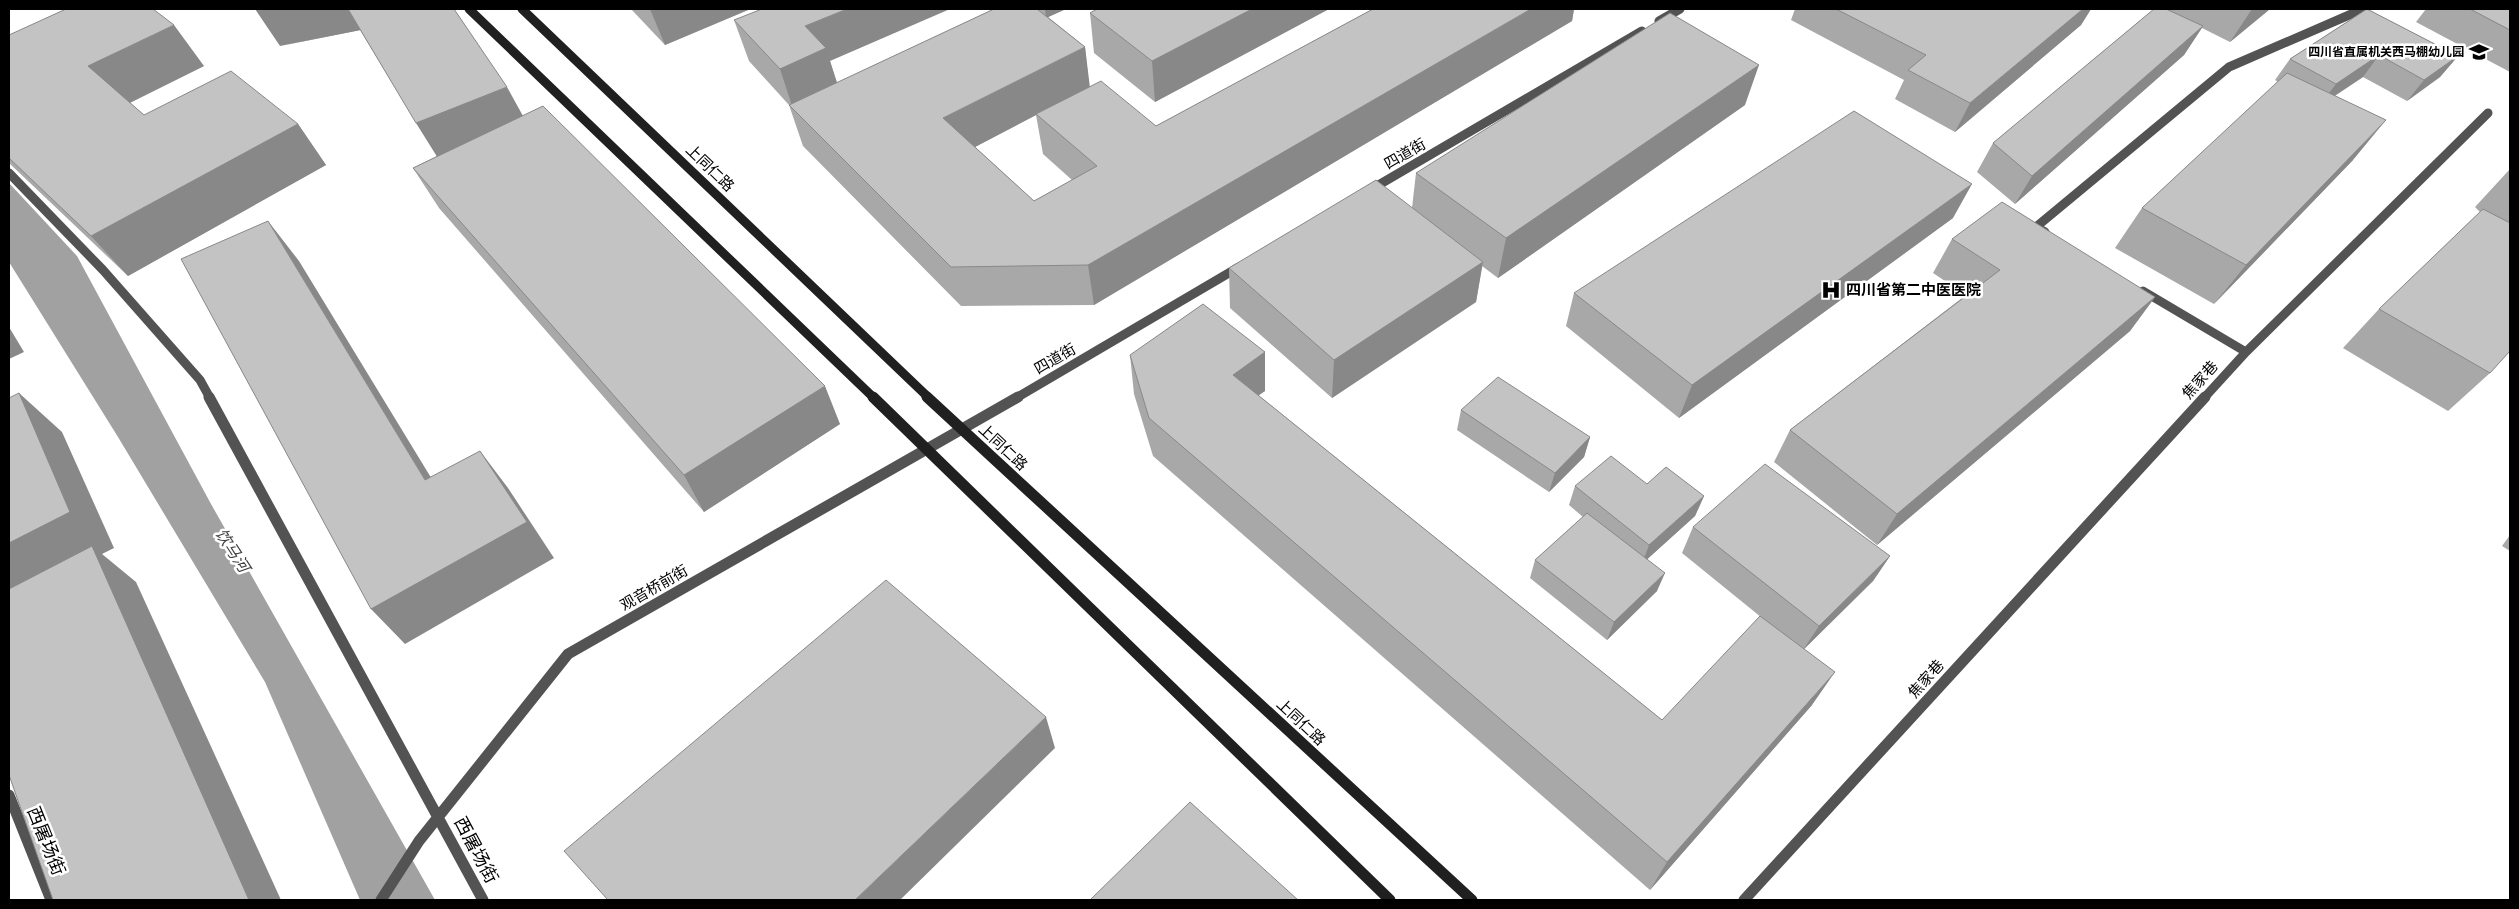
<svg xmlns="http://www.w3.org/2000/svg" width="2519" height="909" font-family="'DM Sans','Noto Sans SC',sans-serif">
<rect width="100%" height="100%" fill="#fff"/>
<path fill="#a1a1a1" d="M9,183L77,256L211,504L435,900H360L265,682L118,437L9,262Z"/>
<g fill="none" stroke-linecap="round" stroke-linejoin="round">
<path stroke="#535353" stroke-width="9" d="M1659,21L1680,9
M9,173L103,270L200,380L210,398
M1370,190L1642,31
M2045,232L2036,227L2229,67L2363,9
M2143,291L2246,352L2204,398
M2246,352L2488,113
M1016,398L1239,267"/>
<path stroke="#535353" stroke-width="11" d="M209,397L483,900
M9,795L51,900
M381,900L419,841L568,654L1018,397
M1744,900L2205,397"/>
<path stroke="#202020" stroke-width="9" d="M469,9L874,398
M522,9L929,398"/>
<path stroke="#202020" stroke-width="11" d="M873,397L1390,900
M927,397L1472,900"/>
</g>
<path fill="#a8a8a8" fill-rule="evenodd" d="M454,9L522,115L840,424L704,512L439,208L413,168L437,156L360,30L280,46Z
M631,9H747L748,10L665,45Z
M994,9H1066L1048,17L1085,47L1089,86L1156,126L1373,9H1574L1572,21L1094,305L961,306L803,146L789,105L749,61L734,20L830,61L837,83ZM1036,115L1043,154L1072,180L1034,201L975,147Z
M1329,9L1155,102L1094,53L1090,13Z
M1795,9H2091L2081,25L1955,132L1895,99L1904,80L1791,20Z
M2154,9H2270L2230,42L2202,28L2184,55L2015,204L1977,172L1993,143Z
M2367,9L2458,56L2440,77L2407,101L2363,77L2335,96L2353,160L2214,304L2115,248L2142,208L2278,82L2275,80L2290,59Z
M2426,9H2510V72L2416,22Z
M9,35L204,66L130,103L144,115L298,124L326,165L128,276L9,163Z
M1745,105L1498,278L1482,266L1476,302L1332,398L1230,308L1229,268L1412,208L1416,173Z
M2510,169V351L2490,373L2448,411L2343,348L2379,309L2480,212L2475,207Z
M1953,218L1679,418L1566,326L1574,293Z
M1952,239L2155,297L2130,331L1877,545L1774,462L1790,430L1966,295L1933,273Z
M1265,352V391L1258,395L1662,720L1772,626L1682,553L1693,527L1890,556L1873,581L1804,649L1812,705L1650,890L1153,456L1134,394L1130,355Z
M1461,410L1590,437L1584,457L1549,492L1457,430Z
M1647,484L1704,496L1695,516L1647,559L1657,591L1607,640L1530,578L1535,560L1583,517L1569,505L1575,486Z
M2510,535V551L2502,546Z"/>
<path fill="#888" d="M255,9H348L361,30L280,46Z
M650,9H747L748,10L665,45Z
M847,9H950L830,61L839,89L793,109L780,69L805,26Z
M1045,9H1066L1046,18Z
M1252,9H1329L1155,102L1152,61Z
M1531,9H1574L1572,21L1094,305L1088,265Z
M2083,9H2091L2081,25L1955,132L1970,103Z
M2252,9H2270L2230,42Z
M174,25L204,66L121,107L88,66Z
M2203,26L2184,55L2015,204L2032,176Z
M1085,47L1090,88L1036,114V115L952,159L943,118Z
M2379,55L2363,77L2320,105L2336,84Z
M2458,56L2440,77L2407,101L2424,80Z
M1759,65L1745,105L1498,278L1506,238Z
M507,87L529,127L441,163L416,123Z
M2386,120L2353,160L2214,304L2246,265Z
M298,124L326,165L128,276L91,236Z
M1972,184L1953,218L1679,418L1692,385Z
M268,221L299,261L455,517L425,480Z
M1483,262L1476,302L1332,398L1334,360Z
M2155,297L2130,331L1877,545L1897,514Z
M9,327L24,352L9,359Z
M1265,352V391L1234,413L1233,375Z
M825,386L840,424L704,512L684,475Z
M19,393L62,432L114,548L102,554L136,582L281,900H249L9,598V543Z
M1590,437L1584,457L1549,492L1555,473Z
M480,451L508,488L554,558L405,644L371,609Z
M1704,496L1695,516L1642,564L1649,545Z
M1890,556L1873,581L1803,650L1819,626Z
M1665,573L1657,591L1607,640L1614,622Z
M1835,672L1812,705L1650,890L1667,862Z
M1046,717L1055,748L900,900H855Z"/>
<path fill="#c3c3c3" stroke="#888" d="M66,9H153L174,25L88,66L144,115L231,71L298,124L91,236L9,158V35Z
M348,9H454L507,87L416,123Z
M762,9H847L805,26L826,48L780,69L734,20Z
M994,9H1037L1085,47L943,118L1034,201L1097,166L1036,114L1101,81L1156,126L1373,9H1531L1088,265L951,267L789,105Z
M1097,9H1252L1152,61L1090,13Z
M1836,9H2083L1970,103L1908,70L1926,55Z
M2154,9H2166L2203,26L2032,176L1993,143Z
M2367,9L2458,56L2424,80L2379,55L2336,84L2290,59Z
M2470,9H2510V30Z
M1670,13L1759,65L1506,238L1416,173Z
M2287,73L2386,120L2246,265L2142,208Z
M543,106L825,386L684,475L413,168Z
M1854,111L1972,184L1692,385L1574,293Z
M1376,180L1483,262L1334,360L1229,268Z
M2002,202L2155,297L1897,514L1790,430L2000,270L1952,239Z
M2483,209L2510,223V351L2490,373L2379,309Z
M268,221L425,480L480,451L527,522L371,609L181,259Z
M1203,304L1265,352L1233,375L1662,720L1760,616L1835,672L1667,862L1149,418L1130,355Z
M1498,377L1590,437L1555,473L1461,410Z
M19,393L70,512L9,543V398Z
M1611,456L1647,484L1666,467L1704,496L1649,545L1575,486Z
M1765,464L1890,556L1819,626L1693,527Z
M1587,513L1665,573L1614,622L1535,560Z
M92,546L249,900H53L9,775V589Z
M886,580L1046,717L855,900H608L564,851Z
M1190,802L1298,900H1090Z"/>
<defs>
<symbol id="school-bare" viewBox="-9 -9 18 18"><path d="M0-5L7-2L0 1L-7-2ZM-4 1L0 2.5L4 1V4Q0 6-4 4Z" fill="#000" stroke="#fff" stroke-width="2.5" paint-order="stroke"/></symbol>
<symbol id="hospital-bare" viewBox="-9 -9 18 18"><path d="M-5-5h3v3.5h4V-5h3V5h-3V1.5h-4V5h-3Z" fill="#000" stroke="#fff" stroke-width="2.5" paint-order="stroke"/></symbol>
</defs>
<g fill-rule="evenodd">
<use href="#school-bare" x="2465" y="38" width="28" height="28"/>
<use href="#hospital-bare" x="1817" y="276" width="28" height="28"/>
</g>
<g text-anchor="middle" stroke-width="5" stroke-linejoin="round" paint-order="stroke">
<g font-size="12" font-weight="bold" fill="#000" stroke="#fff" text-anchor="end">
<text x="2464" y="56">四川省直属机关西马棚幼儿园</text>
</g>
<g font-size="15" fill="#000" stroke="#fff">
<text transform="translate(1405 154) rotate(-30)" y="5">四道街</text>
<text transform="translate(710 168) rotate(44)" y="5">上同仁路</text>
<text transform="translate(1055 359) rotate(-30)" y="5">四道街</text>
<text transform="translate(2200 380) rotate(-48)" y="5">焦家巷</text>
<text transform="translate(1003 447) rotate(43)" y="5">上同仁路</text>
<text transform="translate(654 588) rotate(-30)" y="5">观音桥前街</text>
<text transform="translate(1926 679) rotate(-48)" y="5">焦家巷</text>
<text transform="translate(1301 722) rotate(43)" y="5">上同仁路</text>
</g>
<g font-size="15" font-weight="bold" fill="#000" stroke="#fff" text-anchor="start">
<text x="1846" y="295">四川省第二中医医院</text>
</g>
<g font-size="16" font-style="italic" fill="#424242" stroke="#fff">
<text transform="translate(233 550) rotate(57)" y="6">饮马河</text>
</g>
<g font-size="18" fill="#000" stroke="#fff">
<text transform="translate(46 841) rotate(68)" y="6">西屠场街</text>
<text transform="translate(476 850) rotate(62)" y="6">西屠场街</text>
</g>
</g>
<rect width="2519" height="909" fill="none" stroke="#000000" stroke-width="20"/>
</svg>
